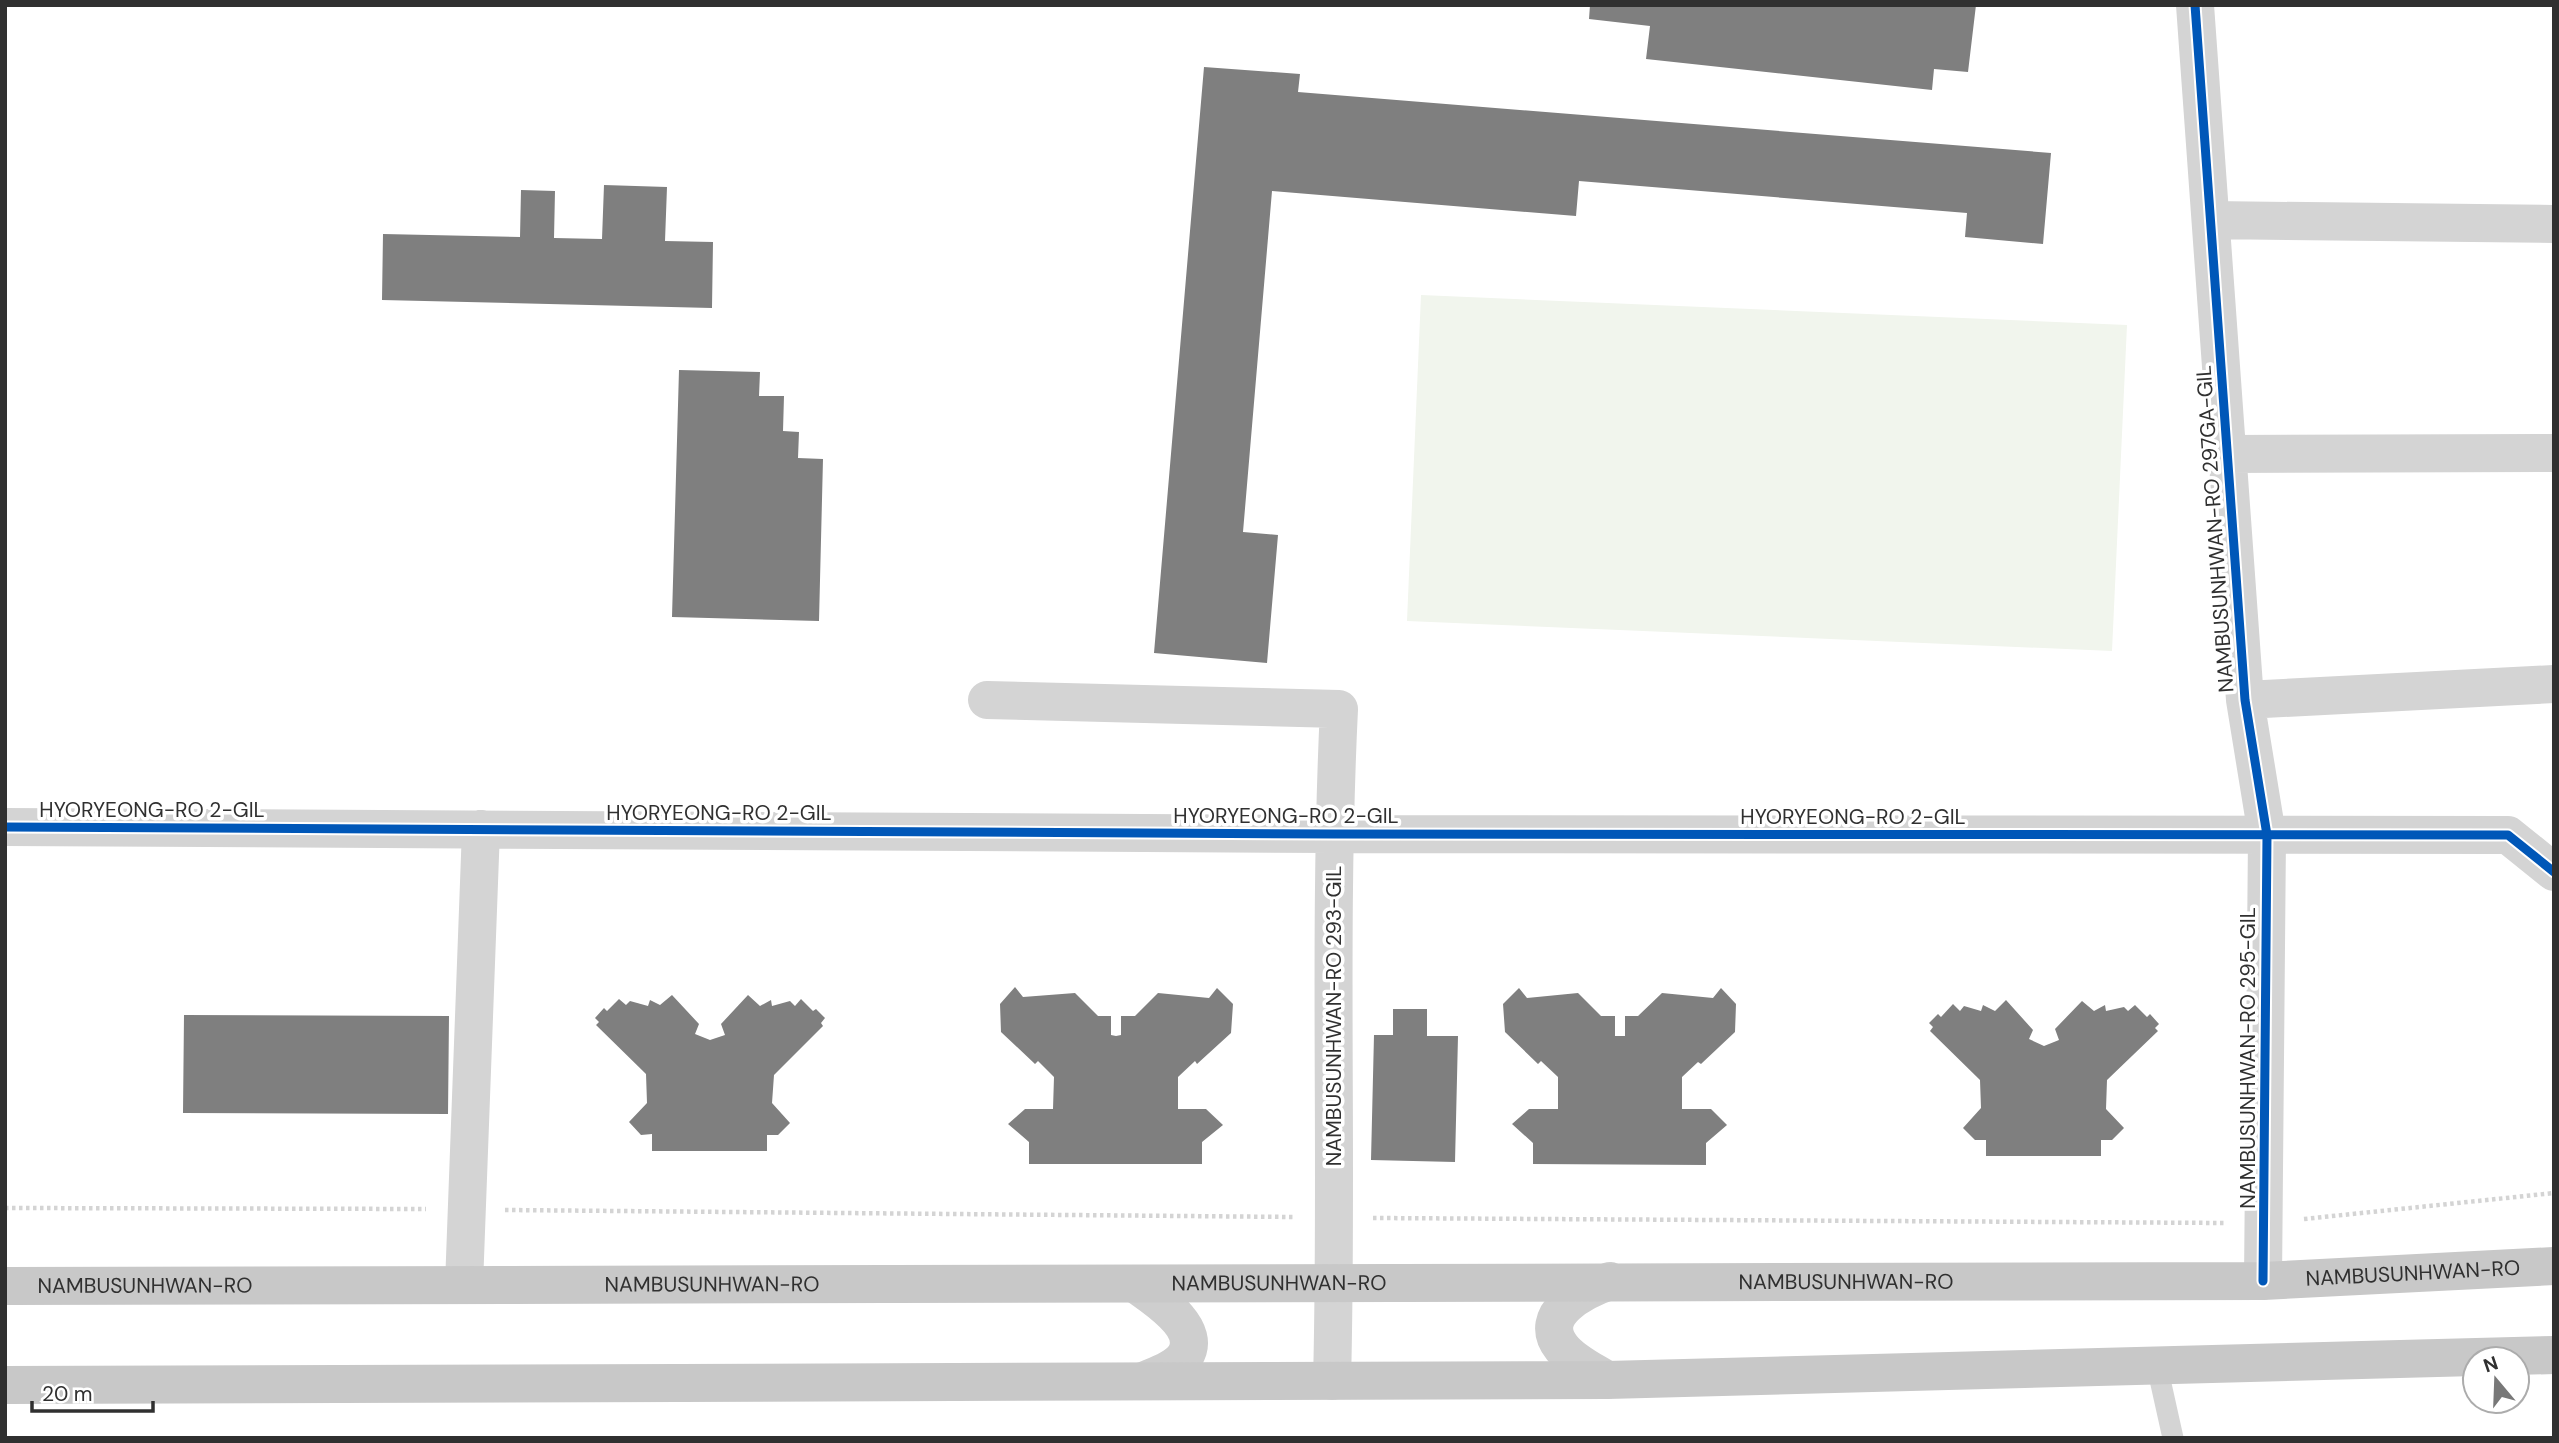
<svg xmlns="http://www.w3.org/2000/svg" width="2559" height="1443" font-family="'DM Sans',sans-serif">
<rect width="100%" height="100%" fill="#fff"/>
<path fill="#f1f5ed" d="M1421,295L2127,325L2112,651L1407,621Z"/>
<path fill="#7f7f7f" d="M1590,5H1976L1968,72L1934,69L1932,90L1646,59L1650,26L1589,19Z
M1204,67L1300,74L1298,92L2051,153L2043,244L1965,237L1967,213L1579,181L1576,216L1272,191L1243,532L1278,535L1267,663L1154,653Z
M604,185L667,187L665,241L713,242L712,308L382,300L383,234L520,237L521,190L555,191L554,238L602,239Z
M679,370L760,372L759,396H784L783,431L799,432L798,458L823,459L819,621L672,617Z
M1015,987L1023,997L1075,993L1098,1016H1111V1035L1116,1036L1121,1035V1016H1135L1158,993L1209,998L1217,988L1233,1004L1231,1033L1197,1064L1195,1061L1178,1077V1109H1206L1223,1125L1202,1142V1164H1029V1142L1008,1124L1025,1109H1053L1054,1077L1038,1061L1035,1064L1001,1032L1000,1004Z
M1519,988L1527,998L1578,993L1601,1016H1615V1036H1625V1016H1638L1662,993L1713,998L1721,988L1736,1004L1735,1032L1701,1064L1698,1062L1682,1077V1109H1711L1727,1125L1706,1143V1165L1533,1164V1143L1512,1124L1529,1109H1558V1077L1541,1061L1538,1064L1505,1032L1503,1004Z
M672,995L699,1024L695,1034L710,1040L725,1035L721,1024L748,995L760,1006L771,1000L772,1006L790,1001L795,1006L801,999L813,1011L816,1009L825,1018L821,1023L823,1026L774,1075L772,1103L790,1123L778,1135H767V1151H652V1134L641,1135L629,1122L647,1103L646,1074L596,1025L599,1022L595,1018L604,1008L607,1011L619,999L626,1005L630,1001L648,1006L650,1000L660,1005Z
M2006,1000L2033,1030L2029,1039L2044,1046L2059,1040L2055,1029L2082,1001L2094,1011L2105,1005L2106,1011L2124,1007L2128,1011L2135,1005L2147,1017L2150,1014L2159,1024L2155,1028L2158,1031L2107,1080L2106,1109L2124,1128L2112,1140H2101V1156H1986V1140H1975L1963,1128L1981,1108L1980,1080L1930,1031L1933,1027L1929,1023L1938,1014L1941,1017L1953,1004L1960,1011L1964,1006L1981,1011L1983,1005L1995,1011Z
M1393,1009H1427V1036H1458L1455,1162L1371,1160L1374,1035H1393Z
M184,1015L449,1016L448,1114L183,1113Z"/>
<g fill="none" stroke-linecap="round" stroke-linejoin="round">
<path stroke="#d4d4d4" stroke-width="4.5" stroke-dasharray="3.5 3.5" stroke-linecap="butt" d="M5,1208L426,1209
M505,1210L1294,1217
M1373,1218L2225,1223
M2304,1219L2554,1193"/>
<path stroke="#d4d4d4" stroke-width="21" d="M2157,1366L2173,1438"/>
<path stroke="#d4d4d4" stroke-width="38" d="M2195,5L2245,700L2267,835L2263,1281
M2211,220L2554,224
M2227,454L2554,453
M987,700L1339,709C1328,933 1338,1157 1332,1381
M2245,700L2554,684
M5,827L1333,834L2508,835L2554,872
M464,1285L481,829"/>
<path stroke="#cecece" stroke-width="38" d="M1137,1285C1155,1298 1203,1328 1185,1356C1177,1369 1157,1375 1143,1381
M1607,1380C1591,1370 1573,1362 1562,1348C1535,1314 1584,1290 1610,1281"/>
<g stroke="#c8c8c8" stroke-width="38">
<path id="s1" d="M5,1286L2263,1281L2554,1266"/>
<path d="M5,1385L1607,1380L2554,1355"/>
</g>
<defs>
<path id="cycleway" d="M2195,5L2245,700L2267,835L2263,1281
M5,827L1333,834L2508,835L2554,872"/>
</defs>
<use href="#cycleway" stroke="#fff" stroke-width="13"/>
<use href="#cycleway" stroke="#0057b8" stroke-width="9"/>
</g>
<g text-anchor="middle" stroke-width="7" stroke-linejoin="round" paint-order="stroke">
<g font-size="21" fill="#303030" stroke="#fff">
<text transform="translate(2215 529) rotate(-94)" y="7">NAMBUSUNHWAN-RO 297GA-GIL</text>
<text x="152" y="817">HYORYEONG-RO 2-GIL</text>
<text x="719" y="820">HYORYEONG-RO 2-GIL</text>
<text x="1286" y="823">HYORYEONG-RO 2-GIL</text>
<text x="1853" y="824">HYORYEONG-RO 2-GIL</text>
<text transform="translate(1334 1016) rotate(-90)" y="7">NAMBUSUNHWAN-RO 293-GIL</text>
<text transform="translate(2248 1058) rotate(-90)" y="7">NAMBUSUNHWAN-RO 295-GIL</text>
<text dy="7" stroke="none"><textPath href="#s1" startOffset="2408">NAMBUSUNHWAN-RO</textPath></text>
<text dy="7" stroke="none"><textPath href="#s1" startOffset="1841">NAMBUSUNHWAN-RO</textPath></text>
<text dy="7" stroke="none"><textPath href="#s1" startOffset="1274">NAMBUSUNHWAN-RO</textPath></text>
<text dy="7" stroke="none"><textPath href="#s1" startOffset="707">NAMBUSUNHWAN-RO</textPath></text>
<text dy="7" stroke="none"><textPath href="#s1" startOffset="140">NAMBUSUNHWAN-RO</textPath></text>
</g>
</g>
<rect width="2559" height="1443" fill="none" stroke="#303030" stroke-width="14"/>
<g transform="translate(2496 1380) rotate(341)"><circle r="33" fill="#ffffff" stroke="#acacac" stroke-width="2"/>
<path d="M0-5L12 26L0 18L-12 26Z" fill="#787878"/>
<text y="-10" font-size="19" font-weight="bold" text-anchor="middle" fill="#303030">N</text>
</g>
<path d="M32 1401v10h121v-10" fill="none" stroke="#303030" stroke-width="3.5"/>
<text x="42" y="1401" font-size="21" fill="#303030" stroke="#ffffff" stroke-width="5" paint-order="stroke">20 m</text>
</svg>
